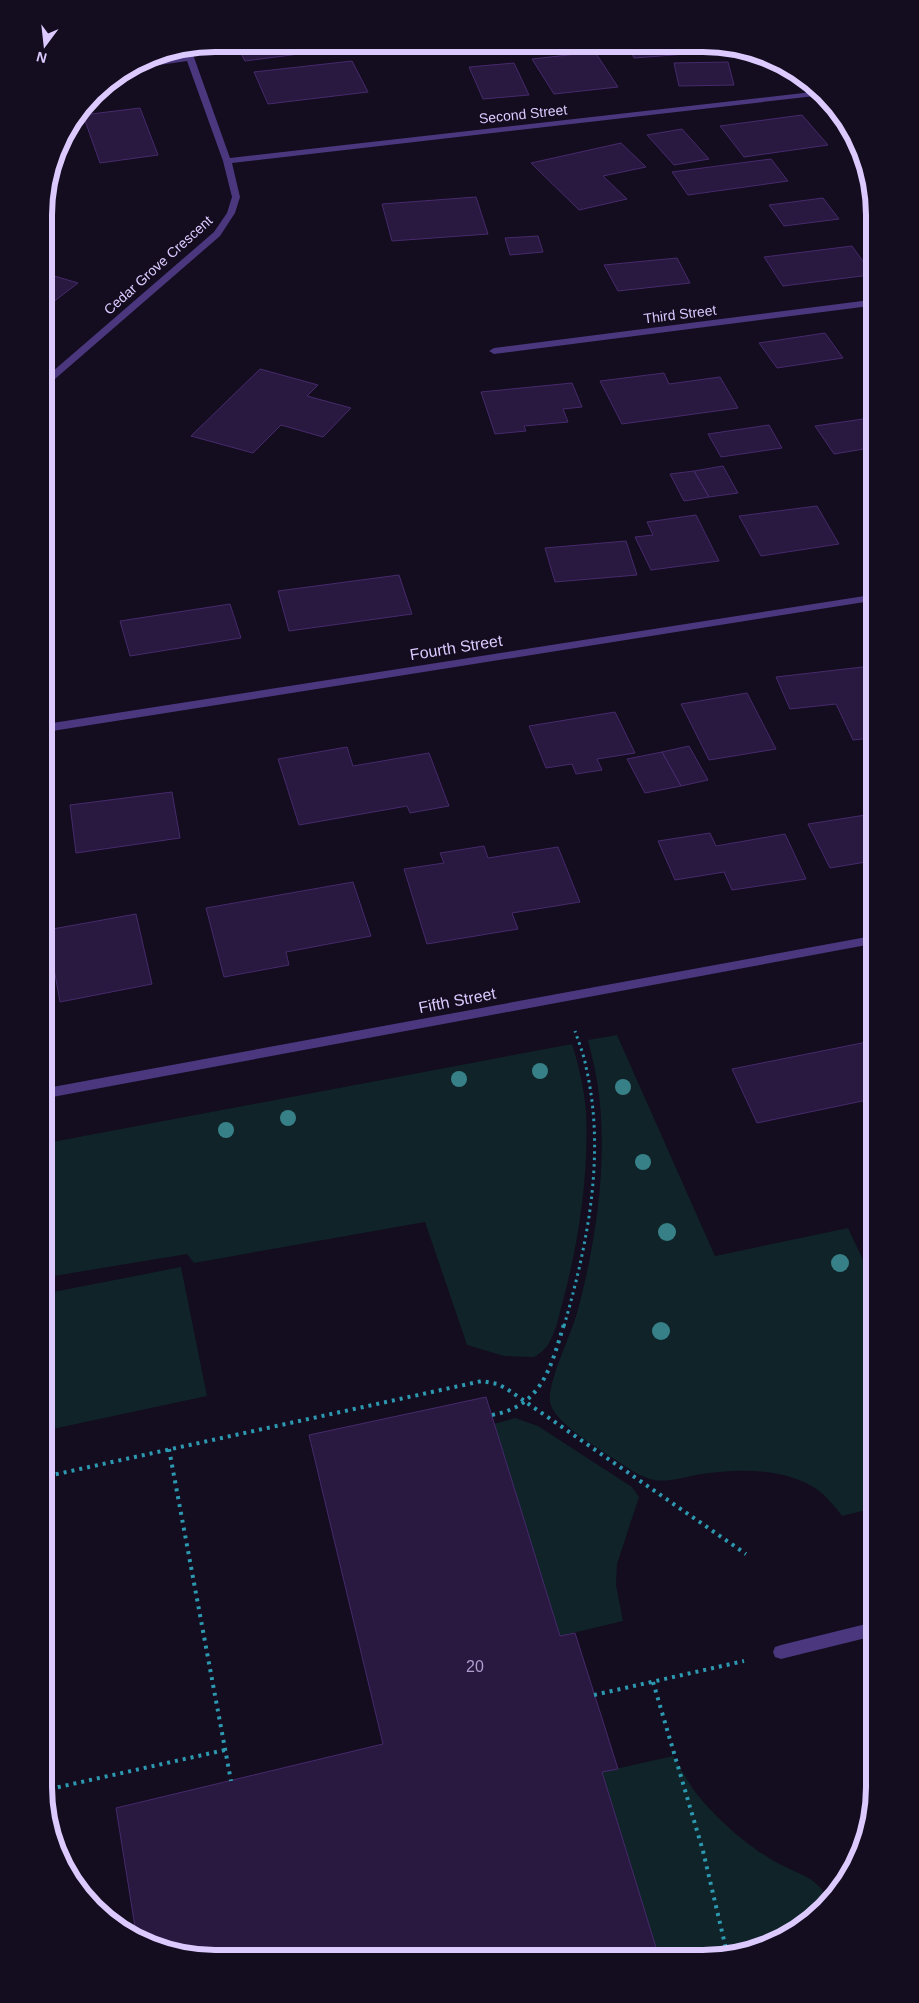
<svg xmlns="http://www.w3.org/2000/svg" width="919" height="2003" font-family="Helvetica,sans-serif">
<rect width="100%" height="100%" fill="#140c1f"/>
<path fill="#0f2328" d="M617,1035L715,1256L848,1228L873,1281L874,1508L842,1516C835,1507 828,1498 819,1491C788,1468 738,1468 702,1474C686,1476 667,1484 650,1479C637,1475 625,1466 614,1459C598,1448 553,1422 550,1402C547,1382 573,1331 578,1309C597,1239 609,1153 597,1081C595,1067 591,1054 588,1040Z
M572,1044C579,1066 584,1088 586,1111C589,1175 579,1240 563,1301C559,1314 557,1329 550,1341C547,1348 541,1353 534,1357L504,1356L467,1345L425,1222L194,1263L187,1254L48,1277L47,1143Z
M181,1267L207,1396L48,1430V1293Z
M515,1418L538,1426L632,1487L639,1497L617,1564L616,1585L623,1621L560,1636L494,1424Z
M673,1756C680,1767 686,1778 693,1789C712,1815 748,1847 776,1862C794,1873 826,1879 827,1904L799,1930L748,1953L658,1954L602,1772Z"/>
<path fill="#29183f" stroke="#462a6c" d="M236,44H327L330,50L245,61Z
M628,46L737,47L739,50L634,58Z
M595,52L618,87L554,94L532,59Z
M352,61L368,92L268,104L254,72Z
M728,62L734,85L679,86L674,63Z
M514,63L529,95L483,99L469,67Z
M140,108L158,155L100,163L83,115Z
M802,115L828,145L744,157L720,126Z
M682,129L709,159L674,165L647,135Z
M621,143L646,167L603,176L627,199L579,210L531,163Z
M771,159L788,181L688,195L672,172Z
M476,197L488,234L392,241L382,204Z
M823,198L839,219L784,226L769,205Z
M538,236L543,252L510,255L505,238Z
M852,246L870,271V275L783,286L764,257Z
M677,258L690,283L618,291L604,265Z
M44,273L78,283L44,309Z
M825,333L843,358L777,368L759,343Z
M260,369L318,385L307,396L351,408L323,437L281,425L253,453L191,436Z
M664,373L669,384L720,377L738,408L622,424L600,381Z
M572,383L582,407L563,409L568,422L524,426L526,431L495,434L481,392Z
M870,418V448L834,454L815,426Z
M769,425L782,448L721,457L708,434Z
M723,466L738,493L709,497L694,471Z
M694,471L709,497L684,501L670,474Z
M817,506L839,544L761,556L739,516Z
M696,515L719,561L651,570L635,537L653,535L647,522Z
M626,541L637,575L555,582L545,548Z
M399,575L412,614L289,631L278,591Z
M230,604L241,638L130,656L120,621Z
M871,666V738L853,740L836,704L790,709L776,677Z
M747,693L776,749L709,760L681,704Z
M615,712L635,753L597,759L602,770L576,774L572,764L546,768L529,726Z
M689,746L708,780L681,786L662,752Z
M347,747L353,766L429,753L449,806L410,813L407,806L299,825L278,759Z
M662,752L681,786L645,793L627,759Z
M172,792L180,838L76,853L70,805Z
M872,814V861L830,868L808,824Z
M710,833L716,846L785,834L806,879L732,890L724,872L675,880L658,841Z
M484,846L488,858L558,847L580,902L512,913L518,929L427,944L404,869L444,863L440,853Z
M353,882L371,936L286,952L289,965L224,977L206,908Z
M136,914L152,984L60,1002L47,930Z
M872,1041V1099L757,1123L732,1069Z
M486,1397L560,1636L575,1633L618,1769L602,1772L658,1954L182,1956L136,1933L116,1808L383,1744L309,1435Z"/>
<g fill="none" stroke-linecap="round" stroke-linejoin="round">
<path stroke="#2d99b0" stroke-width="3" stroke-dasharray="2.5 4" stroke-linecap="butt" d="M564,1326C588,1243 606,1153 586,1067C584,1055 579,1043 575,1031"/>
<path stroke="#2d99b0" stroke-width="4" stroke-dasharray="3 5" stroke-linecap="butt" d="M492,1415C542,1406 551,1367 564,1324
M169,1449L231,1781
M48,1476L482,1381L498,1384L507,1389L746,1554
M653,1682L703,1851L727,1953
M594,1695L744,1661
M50,1789L225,1750"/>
<path fill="#4a377e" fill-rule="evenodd" d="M874,1622V1636L781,1659L775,1657L773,1652L775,1647L781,1645Z"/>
<path fill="#4a377e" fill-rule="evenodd" d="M191,49L230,158L821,91L824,95L232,163L240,197L235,213L220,236L48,385L45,386V378L214,232L227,213L232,197L223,161L187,61L131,69L138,64L186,56L184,50Z
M870,300V306L494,354L489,351L494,348Z
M871,595V601L46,732V724Z
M872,936V944L47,1098V1088Z"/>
</g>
<g fill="#388087">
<circle cx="540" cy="1071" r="8"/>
<circle cx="459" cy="1079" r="8"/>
<circle cx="623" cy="1087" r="8"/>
<circle cx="288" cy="1118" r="8"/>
<circle cx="226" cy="1130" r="8"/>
<circle cx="643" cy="1162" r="8"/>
<circle cx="667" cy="1232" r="9"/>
<circle cx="840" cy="1263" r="9"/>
<circle cx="661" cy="1331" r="9"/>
</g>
<g text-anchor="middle" stroke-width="4" stroke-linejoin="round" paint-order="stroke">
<g font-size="14" fill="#dccaff" stroke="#140c1f">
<text transform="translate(523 114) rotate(-6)" y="5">Second Street</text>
<text transform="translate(158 265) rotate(-42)" y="5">Cedar Grove Crescent</text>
<text transform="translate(680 314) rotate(-7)" y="5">Third Street</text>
</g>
<g font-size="16" fill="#dccaff" stroke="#140c1f">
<text transform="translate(456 647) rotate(-9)" y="6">Fourth Street</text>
<text transform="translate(457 1000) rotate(-11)" y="6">Fifth Street</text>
</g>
<g font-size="16" fill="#af9ecf">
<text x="475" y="1672">20</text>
</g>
</g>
<path d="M0 0H919V2003H0ZM215 52H703A163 163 0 0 1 866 215V1787A163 163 0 0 1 703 1950H215A163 163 0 0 1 52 1787V215A163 163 0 0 1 215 52Z" fill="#140c1f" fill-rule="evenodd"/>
<path fill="none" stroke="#dccaff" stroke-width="6" d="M215 52H703A163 163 0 0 1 866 215V1787A163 163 0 0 1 703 1950H215A163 163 0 0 1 52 1787V215A163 163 0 0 1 215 52Z"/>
<g transform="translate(45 45) rotate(195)" stroke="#140c1f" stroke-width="4" paint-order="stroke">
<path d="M0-4L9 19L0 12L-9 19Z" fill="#dccaff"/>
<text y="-8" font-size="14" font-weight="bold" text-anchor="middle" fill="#dccaff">N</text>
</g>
</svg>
